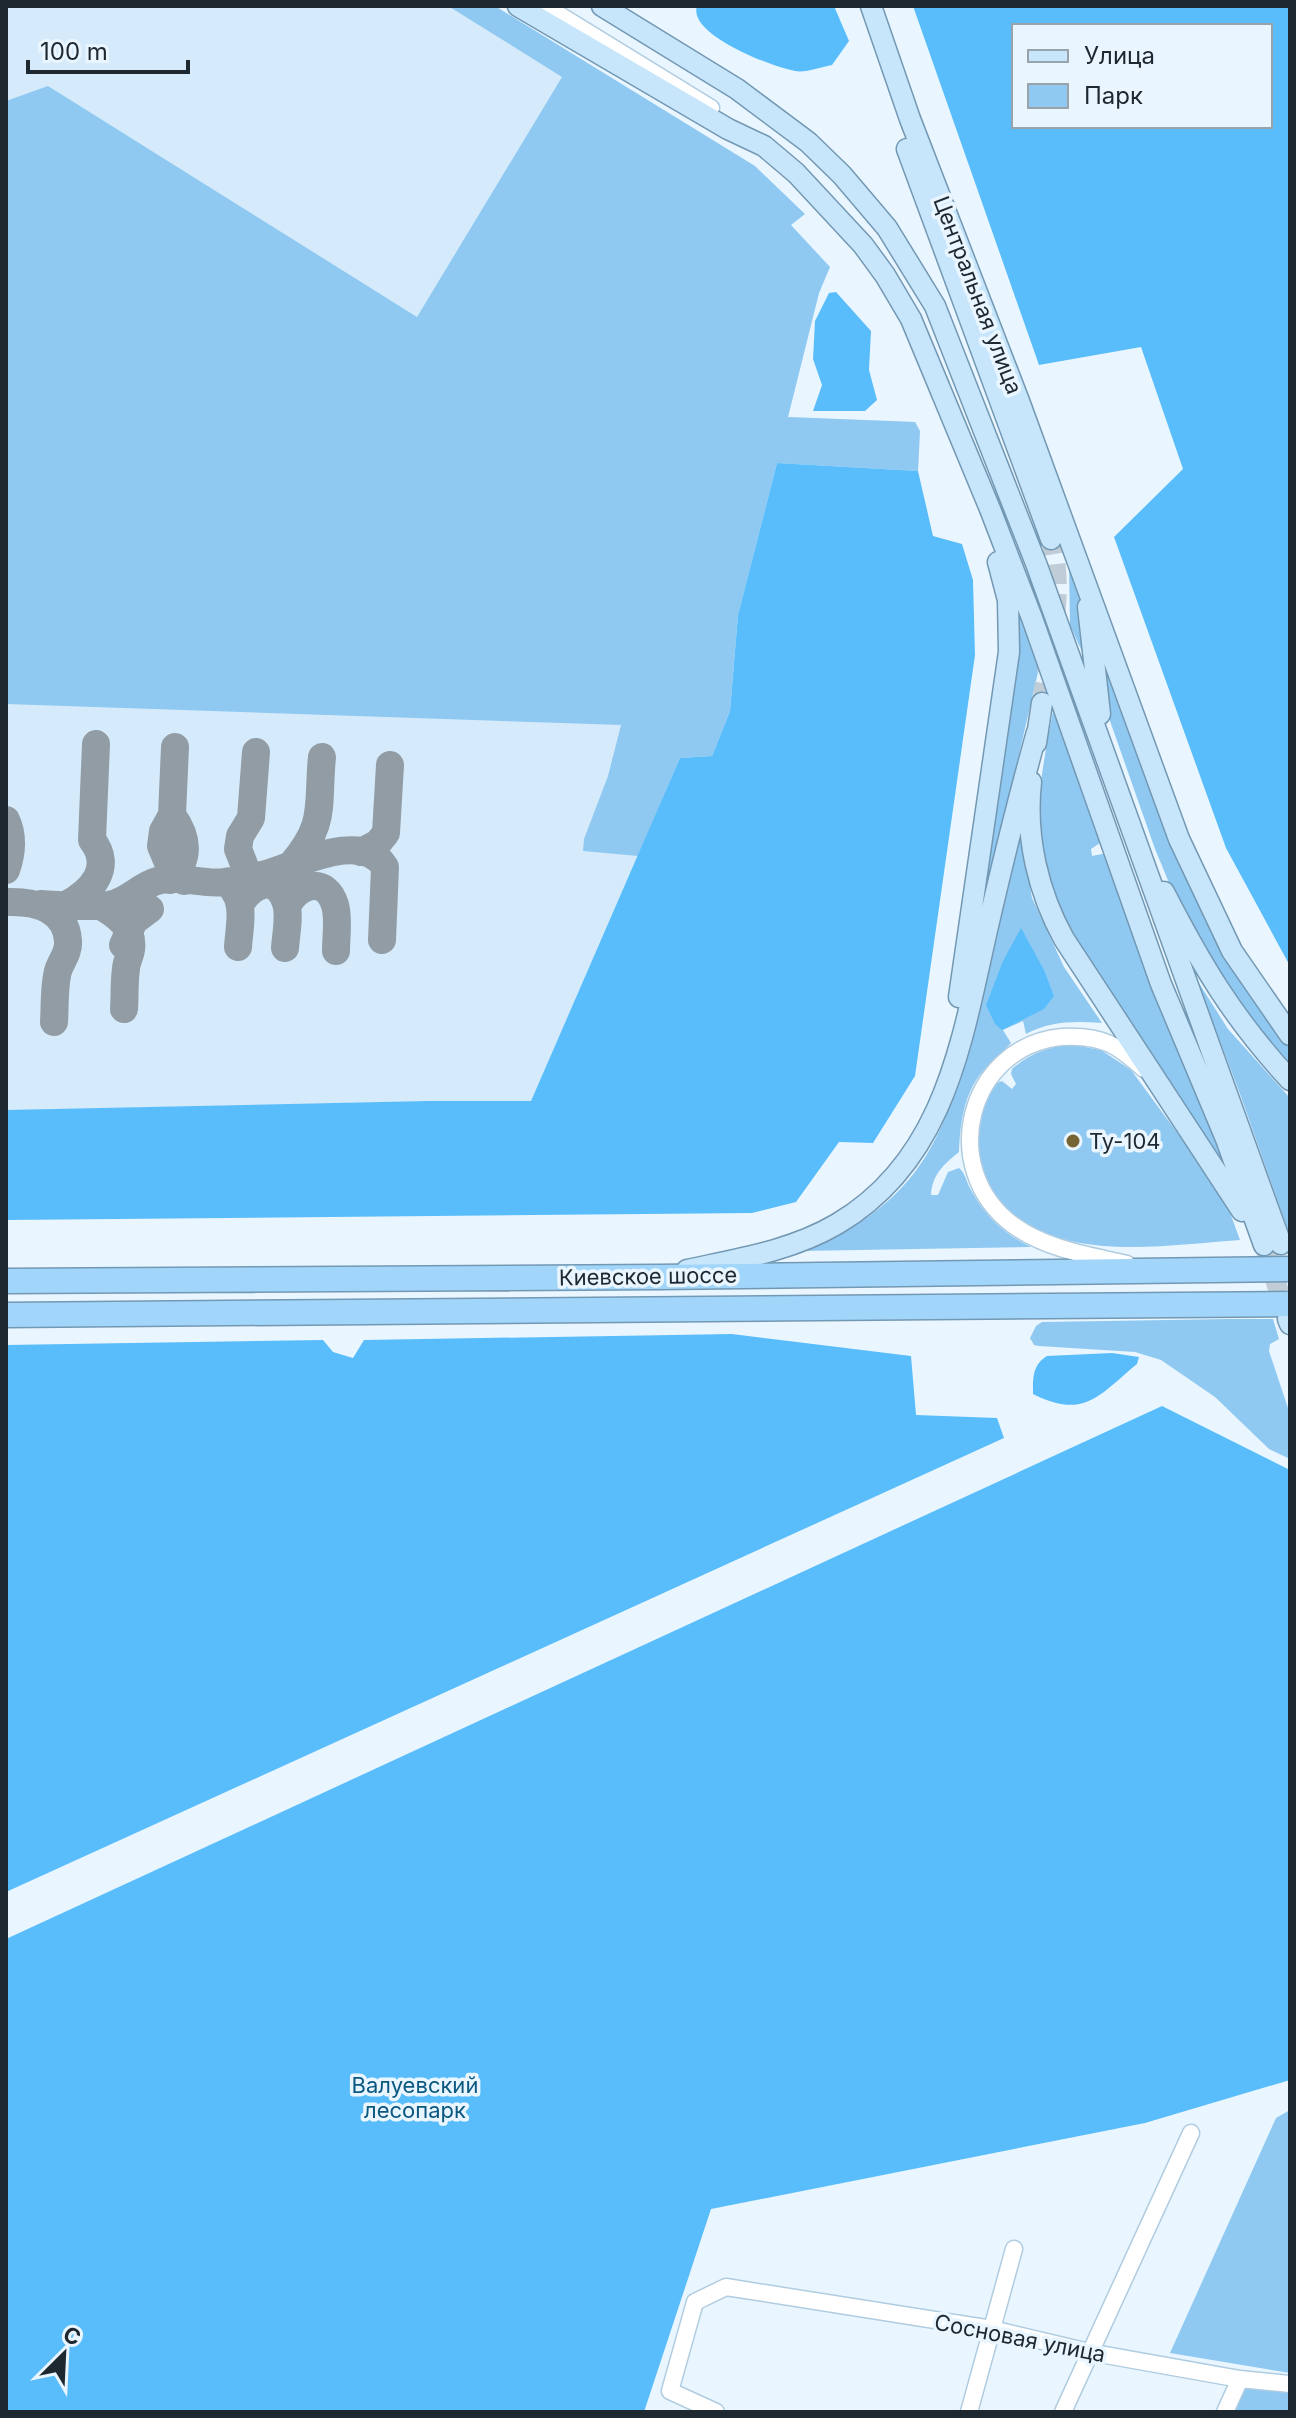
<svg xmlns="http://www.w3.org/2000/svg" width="1296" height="2418" font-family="Inter,sans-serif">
<rect width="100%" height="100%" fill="#eaf6ff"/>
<path fill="#d5ebfb" d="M6,6H448L667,142L830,267L819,293L788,417L915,422L920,431L918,471L777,463L738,615L680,758L531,1101H427L6,1111Z"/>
<path fill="#8fc9f2" d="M448,6H495L755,166L805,214L791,225L830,267L819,293L788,417L915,422L920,431L918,471L777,463L738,615L730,711L712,756L680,758L638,856L583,851L584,839L608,776L621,725L6,704V101L48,86L417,317L562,77Z
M1069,564L1079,597L1084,656L1070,625Z
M1020,613L1039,668L976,940L1018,614Z
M1095,626L1238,976L1249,995L1290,1047V1072L1273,1055L1189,931L1155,849L1103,701Z
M1054,706L1103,841L1091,849L1092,856L1107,853L1223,1163C1183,1105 1144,1048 1107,989C1083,952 1055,913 1045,870C1031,814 1044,760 1054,706Z
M1020,829L1032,898L1064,967L1102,1023C1075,1021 1050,1021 1026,1034L1023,1021L1003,1030L1011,1043C1001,1055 988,1064 979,1076C963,1098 960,1127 959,1152C944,1164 932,1175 931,1195H938L948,1172L959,1168C966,1174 966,1182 971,1190C985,1216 1004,1234 1031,1247L801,1251C932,1202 951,1119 980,996C994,940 1007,885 1020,829Z
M1197,980L1228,1029L1290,1098V1236L1240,1094Z
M1069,1044L1101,1050L1131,1070L1224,1196L1240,1240C1164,1245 1057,1265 1000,1202C981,1181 975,1155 978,1128C979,1113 987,1085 1002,1081L1012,1089L1016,1084L1011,1074L1012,1069C1029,1054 1046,1048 1069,1044Z
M1229,1319H1273L1279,1339L1270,1344L1269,1351L1290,1414V1459L1269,1449L1215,1397L1161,1360L1135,1352L1039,1346L1034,1345L1030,1338L1036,1326L1042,1322Z
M1290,2110V2373L1170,2353L1276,2118Z
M1247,2383L1290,2389V2412H1233Z"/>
<path fill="#5abdfb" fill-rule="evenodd" d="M697,6H834L849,41L832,65C821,67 806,73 795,71C772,67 687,34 697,6Z
M913,6H1290V966L1226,848L1114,537L1183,469L1141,347L1039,365ZM1270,26V126H1014V26Z
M836,292L871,331L869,370L877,400L865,411H813L822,385L813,359L815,321L829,293Z
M777,463L918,471L933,536L962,544L973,580L975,655L915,1076L873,1143L839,1142L796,1202L752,1213L6,1220V1110L427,1101H531L680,758L712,756L730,711L738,615Z
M1021,928L1044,970L1054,996L1044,1009L1002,1030L995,1024L986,1005L1003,961Z
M732,1334L911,1356L916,1415L997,1418L1004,1438L6,1892V1345L323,1340L333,1352L353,1358L364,1340Z
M1112,1353L1139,1357L1137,1364C1099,1395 1085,1420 1033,1394C1033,1379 1032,1365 1047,1356Z
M1162,1406L1290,1470V2080L1145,2123L711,2209L644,2412H6V1939Z"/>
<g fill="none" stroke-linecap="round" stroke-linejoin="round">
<path stroke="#919ca5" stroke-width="28" d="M175,747L172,815L163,831L161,846L169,865L184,881
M256,752L251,818L240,836L238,849L247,872L265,884
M6,820C14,837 12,853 6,870
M361,852L378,843L386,833L390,765
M291,865C327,823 317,807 322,757
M170,880C191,859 188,837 172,815
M234,891C245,905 239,930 238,947
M6,902C33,901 66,907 68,941C69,953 61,961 58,971C54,986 55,1006 54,1022
M41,904C63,905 86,908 108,905C127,903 139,886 157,881C178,874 202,885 224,882C238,880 253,878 266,874C296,866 362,829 385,867L382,940
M66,905C91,892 114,868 92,840L96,744
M99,905C117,915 134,927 131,950C130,957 126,962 126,969C124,982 125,996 124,1009
M240,905C251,884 276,873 286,903C290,915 286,934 285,948
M287,906C299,883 326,876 335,905C339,918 336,937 336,951
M123,945L134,921L150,909"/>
<path stroke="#c1cdd6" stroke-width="20" stroke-dasharray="20 10" stroke-linecap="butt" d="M1042,703C1050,649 1065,593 1051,539
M1264,1245L1287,1317"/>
<defs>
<path id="minor" d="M545,6L711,108
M1127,1264C1088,1255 1046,1249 1013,1225C937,1169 967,1046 1062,1037C1078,1036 1095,1037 1110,1044C1123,1050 1133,1060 1144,1069
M716,2412L670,2391L695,2302L726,2287L992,2329L1089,2352L1240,2379L1290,2384
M969,2412L1014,2249
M1063,2412L1191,2133
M1225,2412L1240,2379"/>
<path id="major" d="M518,6L728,129L764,146L796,173L863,245L885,275L911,319L990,509L1032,618L1161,984L1226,1139L1264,1245
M602,6L737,89L808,142L842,175L887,228L935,306L1037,566L1281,1244
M871,6L910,119L1019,401L1179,839L1232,951L1290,1035
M907,149L1051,539
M1088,607L1100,714
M1036,743L1042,703
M1031,782C1025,837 1038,892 1064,939L1242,1211
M1164,892C1202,966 1233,1018 1290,1080
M959,997L1009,652L1008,600L998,562
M687,1270C738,1259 791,1251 837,1224C946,1160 962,1039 988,926C1003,861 1019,796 1037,732
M1288,1319L1290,1324"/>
<path id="highway" d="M6,1281L659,1277L1290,1269
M6,1315L1290,1304"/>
</defs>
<use href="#minor" stroke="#afcce1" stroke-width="19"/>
<use href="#major" stroke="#7398b3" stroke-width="23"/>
<use href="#highway" stroke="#7398b3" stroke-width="27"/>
<use href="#minor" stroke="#fff" stroke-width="16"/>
<use href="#major" stroke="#c7e6fc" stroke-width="20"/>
<use href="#highway" stroke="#a1d5fa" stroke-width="24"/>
</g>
<circle fill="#766432" stroke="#eaf6ff" stroke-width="3" cx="1073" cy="1141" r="8"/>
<g text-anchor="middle" stroke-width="7" stroke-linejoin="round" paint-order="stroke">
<g font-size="22" fill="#1d2830" stroke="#eaf6ff">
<text transform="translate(978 295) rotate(69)" y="8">Центральная улица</text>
<text transform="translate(648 1276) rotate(-1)" y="8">Киевское шоссе</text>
<text transform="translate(1020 2338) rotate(11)" y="8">Сосновая улица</text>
</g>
<g font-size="22" fill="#1d2830" stroke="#eaf6ff" text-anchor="start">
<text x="1089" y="1149">Ту-104</text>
</g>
<g font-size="22" fill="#0b5881" stroke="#eaf6ff">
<text x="415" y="2093">Валуевский<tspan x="415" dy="25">лесопарк</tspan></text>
</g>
</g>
<rect width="1296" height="2418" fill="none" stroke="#1d2830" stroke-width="16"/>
<rect x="1012" y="24" width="260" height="104" fill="#eaf6ff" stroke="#98a4ac" stroke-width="2"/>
<rect x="1028" y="50" width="40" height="12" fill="#c7e6fc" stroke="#98a4ac" stroke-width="2"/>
<text x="1084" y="64" font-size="24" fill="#1d2830">Улица</text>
<rect x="1028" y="84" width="40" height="24" fill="#8fc9f2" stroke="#98a4ac" stroke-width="2"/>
<text x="1084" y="104" font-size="24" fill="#1d2830">Парк</text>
<g transform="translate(64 2354) rotate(24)" stroke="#eaf6ff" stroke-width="6" paint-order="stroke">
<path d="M0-6L14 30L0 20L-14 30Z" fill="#1d2830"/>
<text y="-12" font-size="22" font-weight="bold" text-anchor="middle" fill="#1d2830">С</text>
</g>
<path d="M28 60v12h160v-12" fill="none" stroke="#1d2830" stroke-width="4"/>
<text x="40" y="60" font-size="24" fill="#1d2830" stroke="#eaf6ff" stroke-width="6" paint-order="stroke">100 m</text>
</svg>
